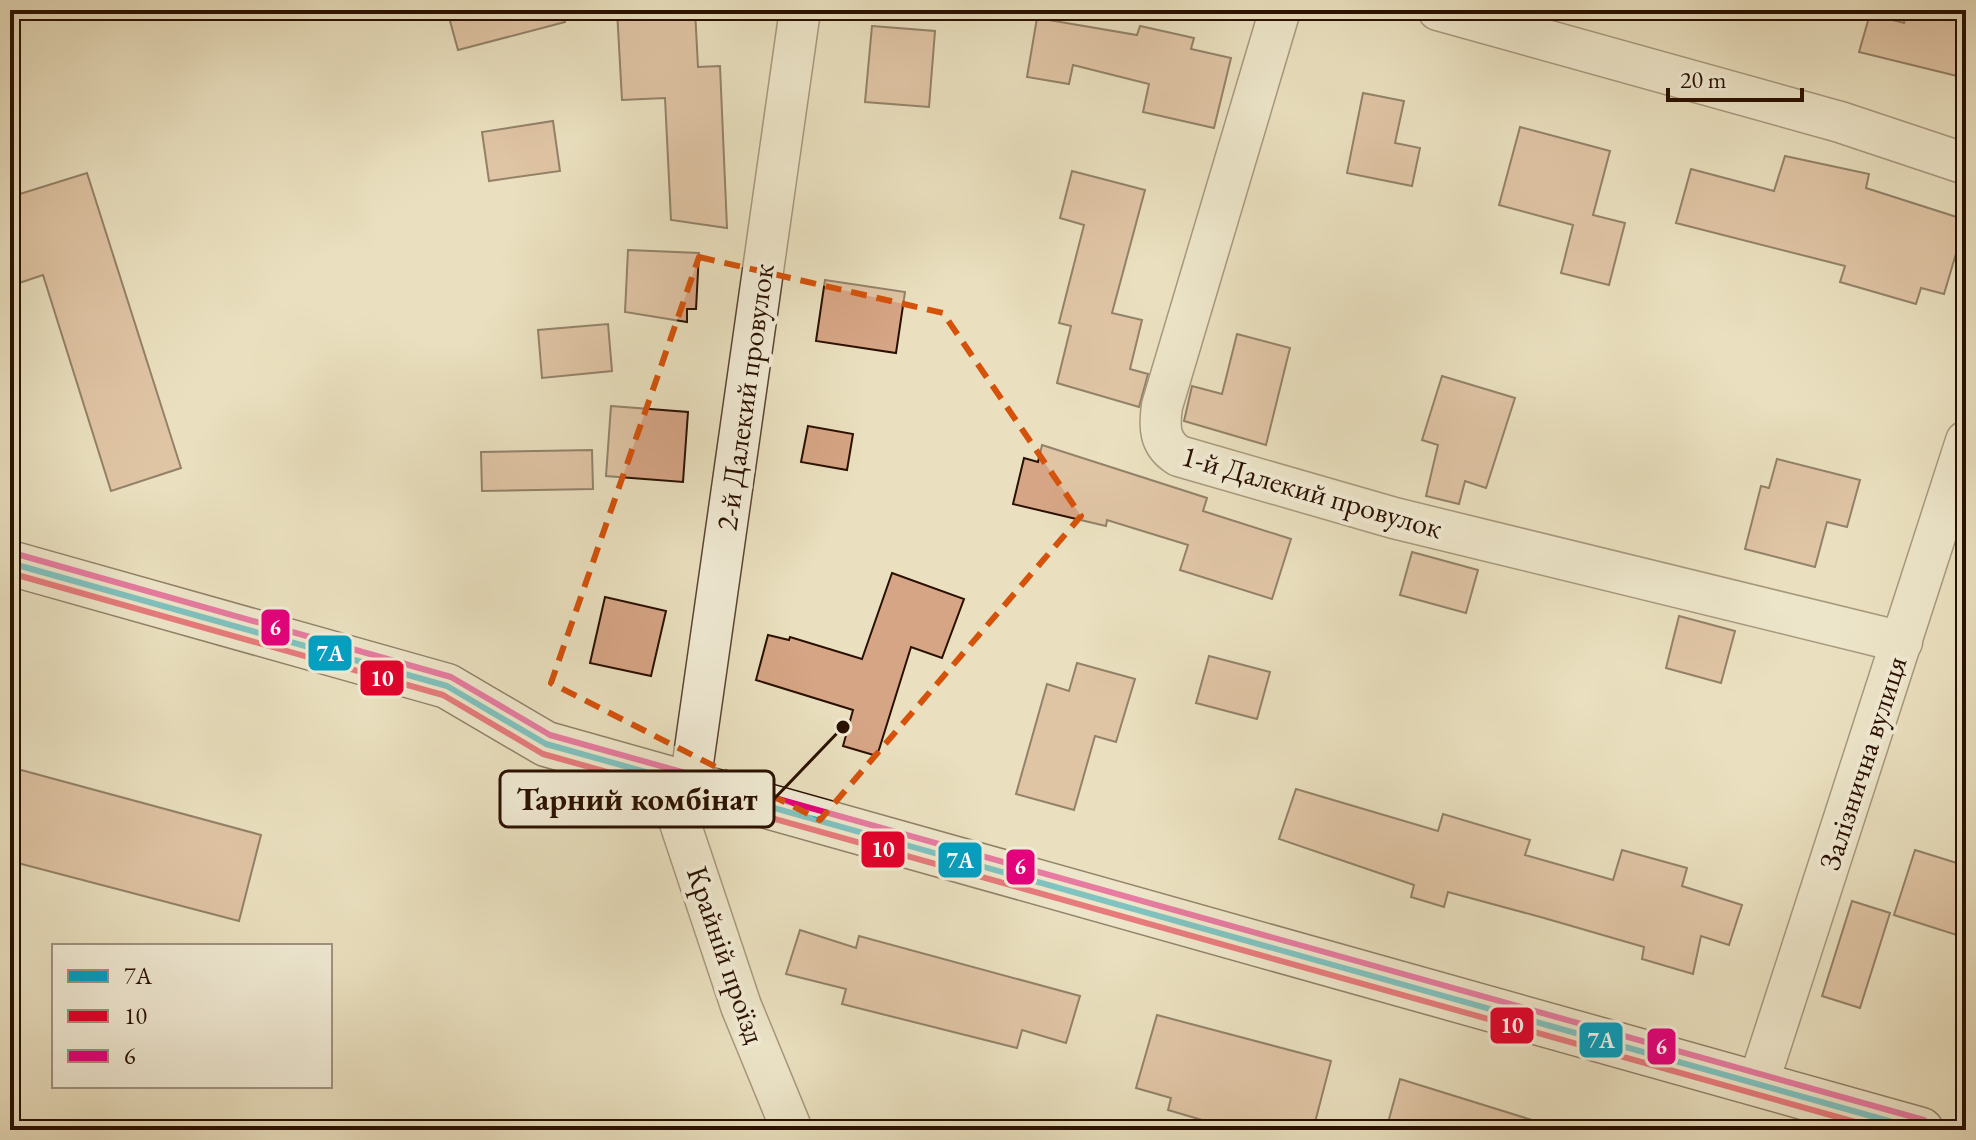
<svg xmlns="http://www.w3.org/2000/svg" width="1976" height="1140" font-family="'EB Garamond',serif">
<rect width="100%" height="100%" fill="#eae0bf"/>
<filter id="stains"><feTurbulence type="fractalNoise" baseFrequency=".0025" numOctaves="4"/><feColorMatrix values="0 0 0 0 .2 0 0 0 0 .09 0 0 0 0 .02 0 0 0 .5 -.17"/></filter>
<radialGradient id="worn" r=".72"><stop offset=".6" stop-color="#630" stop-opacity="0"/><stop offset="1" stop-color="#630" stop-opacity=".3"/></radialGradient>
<path fill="#d6a585" stroke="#2a1000" stroke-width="2" d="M447,10H563L565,22L458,50Z
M617,10H695L698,67L720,66L727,228L671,220L665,98L622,100Z
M1906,10H1966V40L1957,76L1859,52L1870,14L1904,23Z
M1037,18L1137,35L1140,26L1194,38L1191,49L1231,58L1214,128L1143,112L1149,84L1073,65L1069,84L1027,77Z
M872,26L935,31L929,107L865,102Z
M1363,93L1404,101L1395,143L1420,148L1412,186L1347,173Z
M553,121L560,171L489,181L482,132Z
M1520,127L1610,151L1593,215L1625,223L1609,285L1561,273L1573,225L1499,205Z
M1785,156L1869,174L1866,188L1966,220L1944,294L1921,288L1916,304L1840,282L1845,266L1676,223L1691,169L1774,191Z
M1072,171L1145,190L1112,313L1142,320L1130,369L1148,374L1139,407L1057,383L1071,326L1059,323L1084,225L1060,218Z
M87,173L181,468L111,491L43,275L10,286V197Z
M628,250L699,253L696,309H687V322L625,312Z
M825,280L905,292L896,353L816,341Z
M608,324L612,371L542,378L538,330Z
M1237,334L1290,348L1266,445L1184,421L1192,386L1222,394Z
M1442,376L1515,398L1486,488L1465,481L1459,504L1426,496L1438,445L1422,440Z
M611,406L688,412L683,482L606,476Z
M808,426L853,434L847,470L801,462Z
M1042,445L1207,498L1203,511L1291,539L1272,599L1180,570L1188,545L1107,520L1106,526L1013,504L1024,458L1038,462Z
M592,450L593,489L482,491L481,452Z
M1777,459L1860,480L1847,527L1827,522L1815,567L1745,549L1761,486L1769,488Z
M1412,552L1478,570L1466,613L1400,595Z
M892,573L964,599L942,658L911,647L877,756L843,746L853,710L756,680L768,635L789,640L790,637L862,659Z
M605,597L666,611L651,676L590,663Z
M1679,616L1735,631L1721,683L1666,668Z
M1209,656L1270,672L1257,719L1196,703Z
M1077,663L1135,679L1116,742L1095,736L1074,810L1016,794L1047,684L1069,691Z
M10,767L261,835L239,921L10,861Z
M1296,789L1438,831L1443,814L1530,840L1525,855L1613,880L1622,850L1687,868L1682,886L1742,905L1729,945L1701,936L1693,974L1642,959L1644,947L1544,918L1448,892L1444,907L1411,897L1414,885L1279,839Z
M1915,850L1960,864L1956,878L1966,881V938L1894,915Z
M1852,901L1890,913L1860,1008L1822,996Z
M800,930L856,948L859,936L1080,996L1066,1043L1022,1030L1017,1048L842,1004L846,989L786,974Z
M1157,1015L1331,1061L1313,1130H1236L1168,1110L1171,1098L1136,1088Z
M1400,1079L1532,1120L1531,1130H1386Z"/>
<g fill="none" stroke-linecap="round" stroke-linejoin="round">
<defs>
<path id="street" d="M1280,10L1162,406C1159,427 1159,444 1179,456L1394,518L1902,642
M1438,10L1840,122L1966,164
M665,778L741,1006L792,1130
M690,784L800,10
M1758,1084L1966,441"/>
<path id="secondary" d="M10,563L447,686L546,744L1921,1130"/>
</defs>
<use href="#street" stroke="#5a4430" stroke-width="43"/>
<use href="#secondary" stroke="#2a1000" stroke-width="47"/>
<use href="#street" stroke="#f1ebd5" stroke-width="40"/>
<use href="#secondary" stroke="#f1ebd5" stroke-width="44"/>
<defs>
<path id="bus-1" d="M10,563L447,686L546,744L1921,1130"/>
<path id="bus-2" d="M10,573L443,695L543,754L1884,1130"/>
<path id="bus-3" d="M13,553L451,677L550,735L1924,1120"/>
</defs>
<use href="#bus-1" stroke="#f1ebd5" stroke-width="12"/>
<use href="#bus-2" stroke="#f1ebd5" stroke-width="12"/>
<use href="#bus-3" stroke="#f1ebd5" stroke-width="12"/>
<use href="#bus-1" stroke="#02a1c4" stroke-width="6"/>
<use href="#bus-2" stroke="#e4002b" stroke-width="6"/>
<use href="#bus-3" stroke="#e5007d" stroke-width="6"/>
</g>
<path d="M0 0H1976V1140H0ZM699,257L943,313L1081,516L820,820L551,683Z" fill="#eae0bf" fill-opacity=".55" fill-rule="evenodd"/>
<path fill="none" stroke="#d5520b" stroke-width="6" stroke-dasharray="16 10" stroke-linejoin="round" d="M699,257L943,313L1081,516L820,820L551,683Z"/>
<g text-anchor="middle" stroke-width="8" stroke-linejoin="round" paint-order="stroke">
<g font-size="30" fill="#2a1000" stroke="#f1ebd5">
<text transform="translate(745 397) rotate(-82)" y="10">2-й Далекий провулок</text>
<text transform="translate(1312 492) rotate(16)" y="10">1-й Далекий провулок</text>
<text transform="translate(1863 763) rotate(-72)" y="10">Залізнична вулиця</text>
<text transform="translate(726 955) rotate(71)" y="10">Крайній проїзд</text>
</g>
</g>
<path fill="none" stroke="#2a1000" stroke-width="3" d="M843 727L774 799"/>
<circle fill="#2a1000" stroke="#f1ebd5" stroke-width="3" cx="843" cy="727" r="8"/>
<rect fill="#f1ebd5" stroke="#2a1000" stroke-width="3" x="500" y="771" width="274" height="56" rx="8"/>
<g font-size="32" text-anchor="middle" font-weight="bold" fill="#2a1000">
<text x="637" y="810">Тарний комбінат</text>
</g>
<g stroke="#f1ebd5" stroke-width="3">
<rect x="260" y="608" width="31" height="39" rx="8" fill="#e5007d"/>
<rect x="307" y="634" width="46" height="38" rx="8" fill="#02a1c4"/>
<rect x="359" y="659" width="46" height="38" rx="8" fill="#e4002b"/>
<rect x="860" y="830" width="46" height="39" rx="8" fill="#e4002b"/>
<rect x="937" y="841" width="46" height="38" rx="8" fill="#02a1c4"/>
<rect x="1005" y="848" width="31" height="38" rx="8" fill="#e5007d"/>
<rect x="1489" y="1006" width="46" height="39" rx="8" fill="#e4002b"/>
<rect x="1578" y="1021" width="46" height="38" rx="8" fill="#02a1c4"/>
<rect x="1646" y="1027" width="31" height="39" rx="8" fill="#e5007d"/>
</g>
<g font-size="22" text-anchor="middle" font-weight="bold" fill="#fff">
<text x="275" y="635">6</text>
<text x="330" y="661">7А</text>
<text x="382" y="686">10</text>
<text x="883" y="857">10</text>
<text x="960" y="868">7А</text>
<text x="1020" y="874">6</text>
<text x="1512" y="1033">10</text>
<text x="1601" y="1048">7А</text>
<text x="1661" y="1054">6</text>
</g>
<rect width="1976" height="1140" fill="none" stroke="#eae0bf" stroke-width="40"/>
<rect x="12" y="12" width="1952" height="1116" fill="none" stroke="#2a1000" stroke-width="4"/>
<rect x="20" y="20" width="1936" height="1100" fill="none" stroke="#2a1000" stroke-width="2"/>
<rect x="52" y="944" width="280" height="144" fill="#f1ebd5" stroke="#a19380" stroke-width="2"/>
<rect x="68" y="970" width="40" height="12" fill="#02a1c4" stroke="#a19380" stroke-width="2"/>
<text x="124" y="984" font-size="24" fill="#2a1000">7А</text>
<rect x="68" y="1010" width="40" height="12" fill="#e4002b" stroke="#a19380" stroke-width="2"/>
<text x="124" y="1024" font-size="24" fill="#2a1000">10</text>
<rect x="68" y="1050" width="40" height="12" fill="#e5007d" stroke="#a19380" stroke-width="2"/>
<text x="124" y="1064" font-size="24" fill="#2a1000">6</text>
<path d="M1668 88v12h134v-12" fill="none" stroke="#2a1000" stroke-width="4"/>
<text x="1680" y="88" font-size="24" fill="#2a1000" stroke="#f1ebd5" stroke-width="6" paint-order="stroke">20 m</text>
<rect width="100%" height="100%" filter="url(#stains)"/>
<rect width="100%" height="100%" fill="url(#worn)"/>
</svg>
